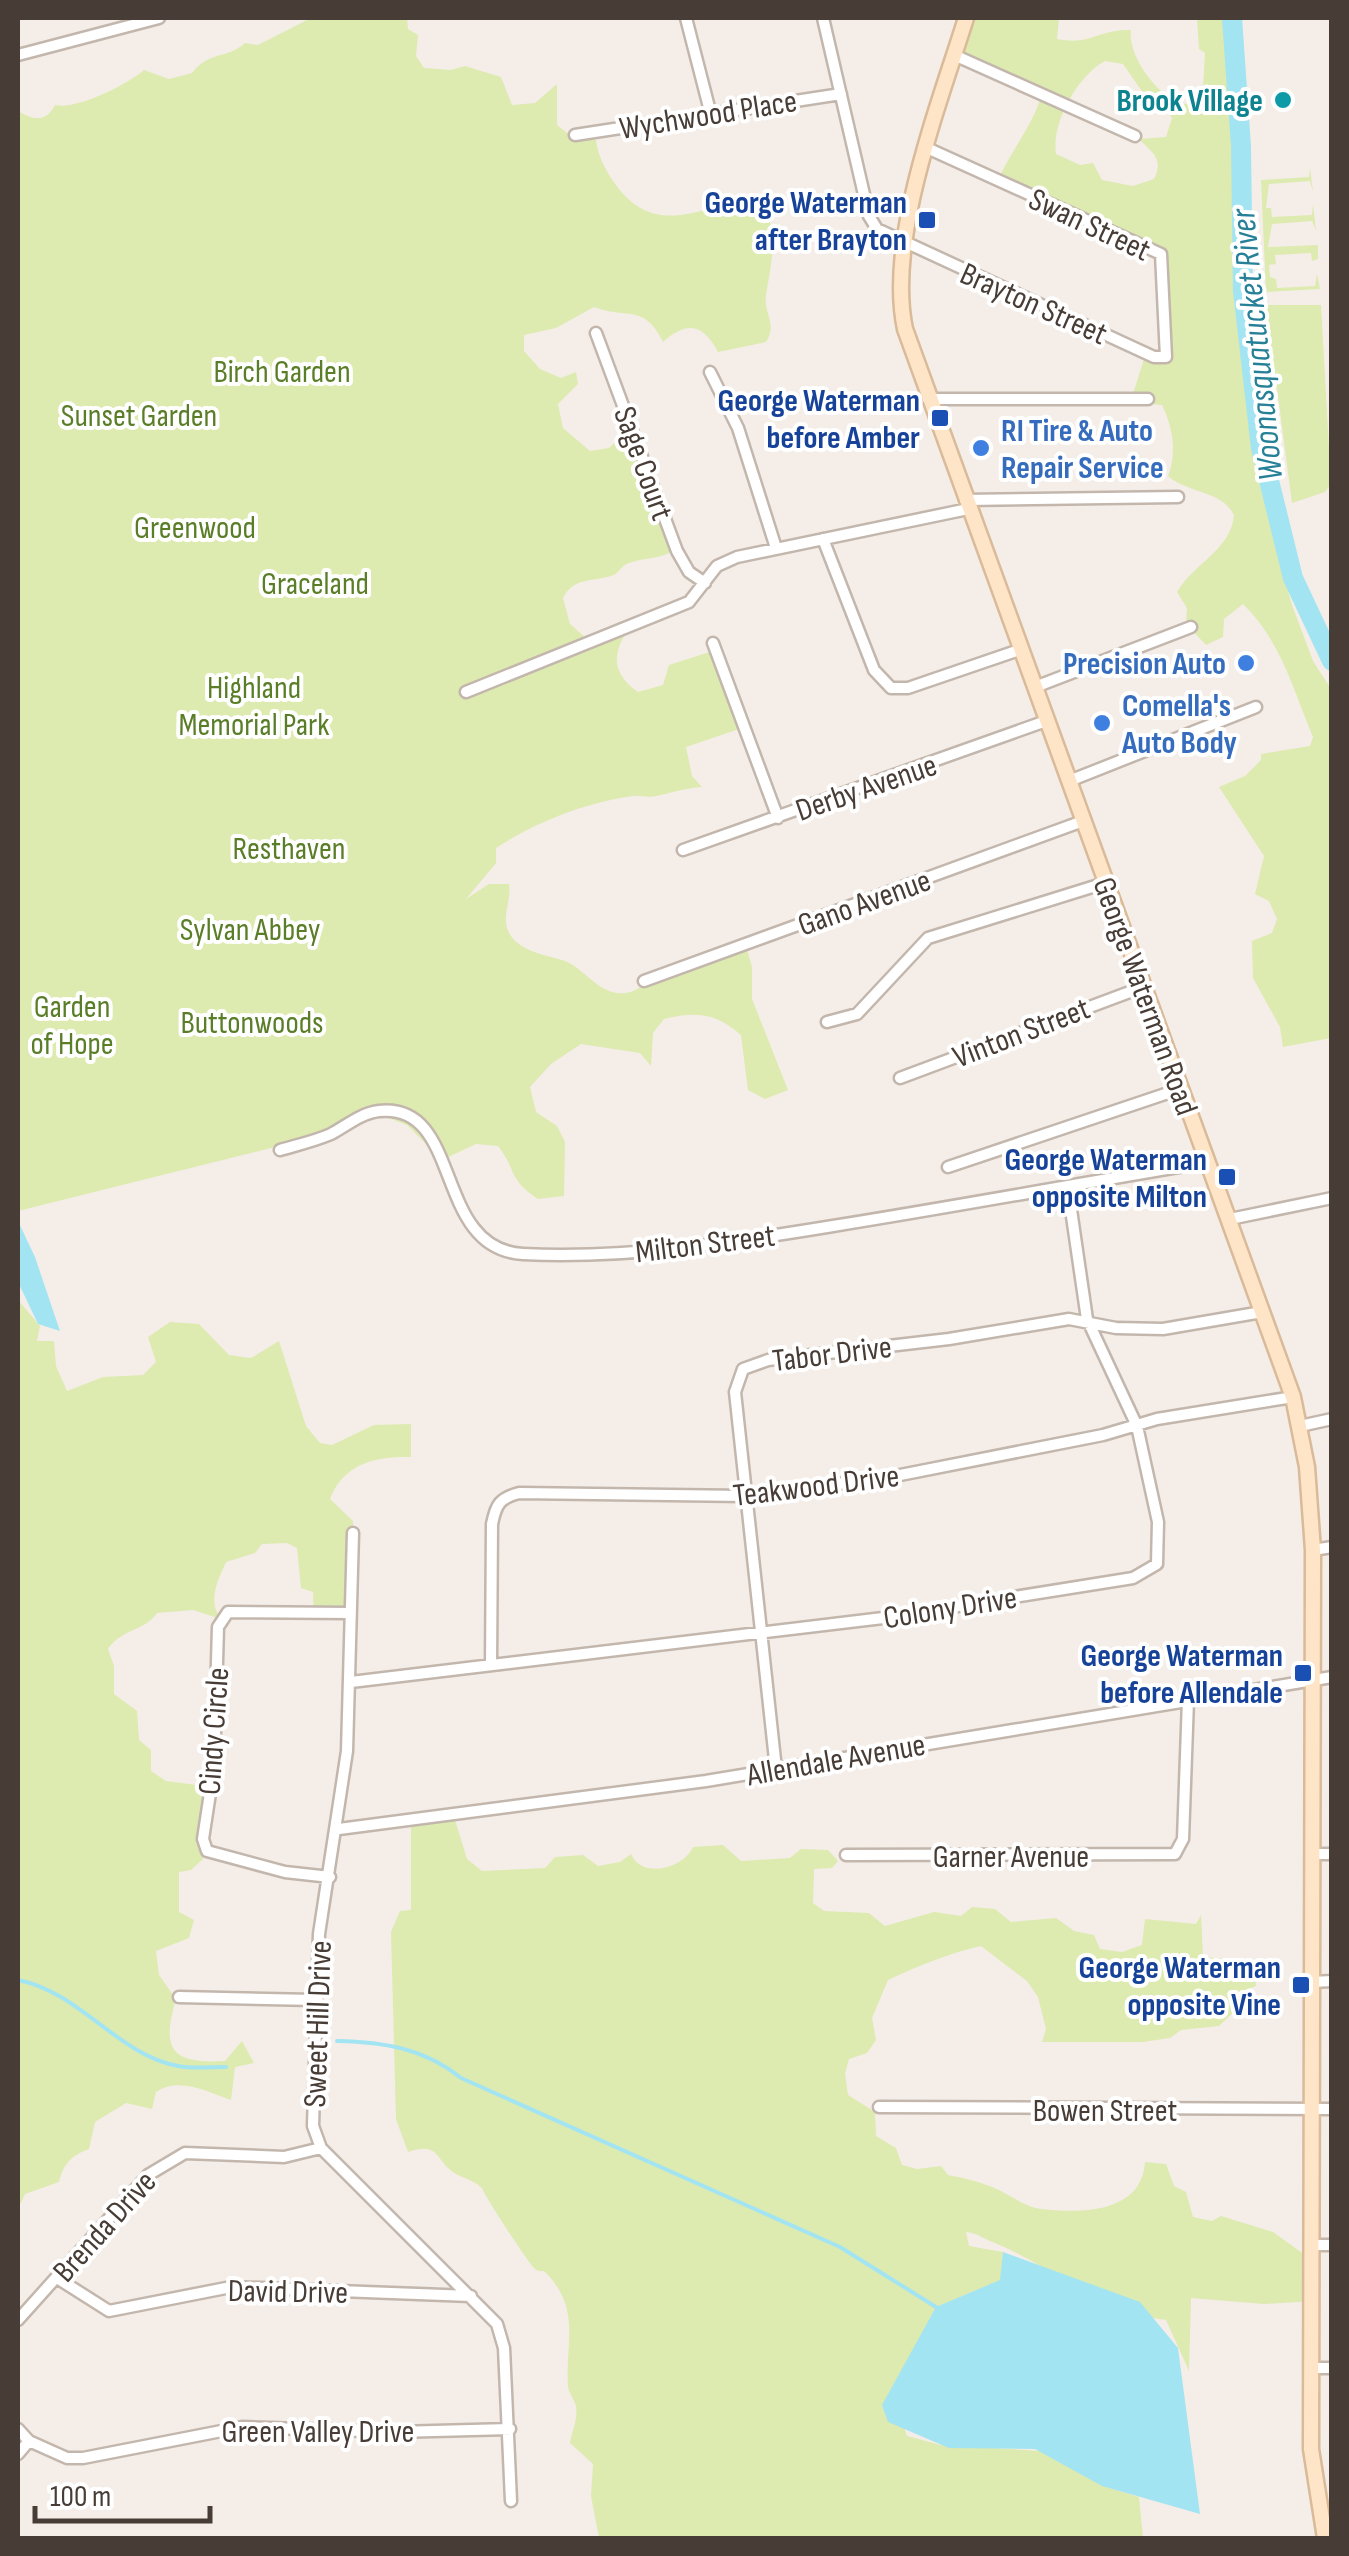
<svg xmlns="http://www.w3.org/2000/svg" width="1349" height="2556" font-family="'Sofia Sans Condensed',sans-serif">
<rect width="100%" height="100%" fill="#f5eee8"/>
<path fill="#ddeab0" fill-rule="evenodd" d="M311,18H407L408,29L418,35L416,56L424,68L451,70L465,66L501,77L512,105L535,103L557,84V125L576,140H596C598,158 608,175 619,189C661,241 707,201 759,199C781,230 771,262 766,295C763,313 778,324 766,342L718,352C704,326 689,319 663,342C644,303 629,320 594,307L556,328L524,335V351L540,369L561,378L576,372L578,384L558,404L563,428L590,451L609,448L629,429L674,550C659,560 645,557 629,563C620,566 619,574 611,576C591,582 574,577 563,598L570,624L587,639L626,633C611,657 614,675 638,692L663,685L669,665L716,650L742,728L686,747L692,776L702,787C684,788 672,793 656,796C649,798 640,795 633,796C584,803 536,822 496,848V863L466,899L489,884H509C512,903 499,919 511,936C523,953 548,955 565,961C583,968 596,990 617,993C630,994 636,991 645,983L746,946L752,967V999L788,1090L765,1099L748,1090L741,1035C716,1013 696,1011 664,1019L653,1033L651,1066L640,1053L581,1044L551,1064L530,1087L536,1112L557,1126L565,1142L564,1196L538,1199C507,1178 517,1170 498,1146L476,1144L442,1160L407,1125L378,1114L295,1142L18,1211V111C33,120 46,123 55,105C76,110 127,85 144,70L169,79L192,73C210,50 226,60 245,43L258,45Z
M965,18H1059L1057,39C1091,46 1098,29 1131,30C1127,54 1156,94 1178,102C1185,105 1195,104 1202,105L1205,53L1199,49L1197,18H1227L1240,136L1238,322L1256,471L1292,605L1313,661L1331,689V1038L1283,1047L1280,1027L1253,978L1252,941L1272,933L1277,919L1269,901L1255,894L1264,856L1219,787L1245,776L1261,760V754L1310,746L1313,737C1293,689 1281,641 1243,604L1224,619L1223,637L1206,645L1186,624L1187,608L1177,592C1194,563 1231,550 1234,515C1221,490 1189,494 1168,476C1177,453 1173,427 1162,405L1138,403L1132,397L1145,356L1164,360L1160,258L998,180C1011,151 1030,129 1040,100L956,60ZM1105,61L1123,64L1150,103L1168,112L1172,118L1166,137L1139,139C1153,153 1164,159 1154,179L1133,186L1102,180L1093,163L1080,165L1056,154C1051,123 1078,75 1105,61Z
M1310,168L1313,192L1310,181L1269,184L1266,208H1271L1272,217L1312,215L1313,204L1316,230L1312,221L1272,224L1268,247L1318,245V259L1312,261L1311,253L1275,255L1276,264L1269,265L1270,277L1276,279L1277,288L1315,286L1317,274L1320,289L1266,292L1261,180L1309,177Z
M1266,305H1321L1331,484L1325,492L1292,503Z
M18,1300L40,1326L37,1341H54L56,1366L67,1391L103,1377L143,1375L156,1362L148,1337L170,1322L199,1324L229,1355L251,1358L279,1341L306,1426L320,1443L332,1445L374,1425L411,1424V1457C375,1456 343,1464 330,1499L353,1521L350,1618H314L313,1592L301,1588L297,1548L287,1543L262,1544L255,1553L226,1562C218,1580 207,1601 221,1619L193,1610L157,1613C145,1631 121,1629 108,1649L114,1666V1694L137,1711L139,1740L151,1750V1771L166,1781L212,1787L203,1859L191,1870L179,1872V1912L194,1920L189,1938L156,1951L159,1975L176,1999C161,2050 171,2064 225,2061L242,2041L254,2063L235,2067L231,2100C208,2092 179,2076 156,2092L152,2109L126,2103L95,2122L89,2149C72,2155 63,2164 59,2182L25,2194L18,2209Z
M455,1820L467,1859L482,1871L545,1868L555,1857L583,1855L598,1866L620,1862L631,1854C642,1880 684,1868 693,1847L723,1845L741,1861L790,1858L801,1849L828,1850L838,1861L832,1868L814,1869L813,1903L824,1911L869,1913L885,1926L934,1912L961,1916L972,1907L995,1909L1011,1922L1056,1918L1074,1931L1094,1935L1100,1949L1122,1952L1142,1945L1145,1919L1196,1924L1201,1915L1203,1957L1242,1960L1254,1968L1256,1986L1243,1991L1238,2008L1219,2026L1181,2030L1170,2038L1143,2042H1042L1046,2029L1038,1997L1027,1981L981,1946C949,1953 918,1966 888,1980L872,2018L876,2040L867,2053L849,2059L845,2074L848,2095L875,2112L876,2136L896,2148L902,2165L917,2169L941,2166L948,2175C964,2178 977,2181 992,2187C1008,2193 1024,2207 1041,2209C1084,2214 1142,2212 1145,2162L1166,2164L1174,2186L1186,2192L1193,2217L1212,2221L1221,2216L1273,2232L1312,2260V2301L1264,2304L1191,2298L1189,2371L1166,2320C1104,2314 1051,2266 995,2243C984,2239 977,2233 966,2232L969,2246L1003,2252L1001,2280L960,2297L901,2418L907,2436L941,2445L1041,2451L1106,2487L1139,2497L1143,2538H599L591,2496L593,2464L570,2443C572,2430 578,2420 576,2406C574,2398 568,2393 568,2385C565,2345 581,2311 548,2275C541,2267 542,2275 534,2268C529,2264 484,2195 482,2188C474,2181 469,2180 460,2176C433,2163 443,2140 408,2152L396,2119L391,1932L400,1911L411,1910V1826Z"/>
<path fill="#a3e4f3" d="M18,1221L35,1257L60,1331L38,1324L18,1282Z
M1003,2252L1140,2302L1178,2348L1200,2514L1102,2486L1035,2449L949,2448L888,2422L882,2405L936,2307L1000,2280Z"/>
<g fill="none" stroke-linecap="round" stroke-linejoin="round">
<path stroke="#a3e4f3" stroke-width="4" d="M18,1980C80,1992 118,2055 178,2066C193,2069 211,2067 226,2067
M337,2041C383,2042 424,2048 461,2078L840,2247L936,2307"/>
<path stroke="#a3e4f3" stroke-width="20" d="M1232,18L1241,146L1243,291L1261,448L1293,578L1332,661"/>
<defs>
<path id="minor" d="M686,18L711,115
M823,18L869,216L877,229L1154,357H1166L1161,254L927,148
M18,55L159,18
M954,55L1135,136
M575,135L841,94
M596,333L677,551L689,572L705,583
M710,372L738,428L776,548
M928,399H1148
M965,500L1178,497
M823,539L874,670L891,688H908L1019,650
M713,643L778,818
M1035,687L1191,627
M466,692L689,602L717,566L737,557L968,509
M1069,781L1256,707
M683,850L1046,721
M644,981L1083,821
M827,1022L857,1014L928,938L1105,883
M900,1078L1143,987
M280,1150C297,1145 315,1141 331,1134C346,1126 361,1113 379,1111C464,1102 432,1249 523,1254C628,1259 729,1243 833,1226C958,1206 1082,1183 1208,1162
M948,1167L1180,1089
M1230,1219L1332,1198
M1300,1426L1332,1419
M353,1533L347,1751L319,1934L313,2126L321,2148L497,2324L504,2348L511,2501
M1313,1550L1332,1547
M491,1665L492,1524C496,1504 500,1498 519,1493L745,1496L890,1477L1103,1435L1157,1419L1293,1397
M351,1682L883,1618L1133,1578L1157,1564L1158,1522L1137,1426L1087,1319L1068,1189
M776,1769L735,1392L743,1369L768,1360L949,1339L1069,1319L1116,1328L1163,1329L1262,1312
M339,1829L706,1781L1332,1677
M1313,1854H1332
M846,1855L1175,1854L1183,1839L1188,1700
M330,1877L285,1872L207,1851L203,1839L214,1767L218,1627L228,1612L351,1613
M1312,1982L1332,1981
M179,1997L315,2000
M879,2107L1332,2109
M1313,2245H1332
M57,2278L109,2311L231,2287L471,2296
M18,2320L148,2175L185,2153L284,2157L321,2148
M1311,2368H1332
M18,2429L29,2441
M18,2454L29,2441L67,2458H83L242,2427L396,2432L510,2429"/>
<path id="secondary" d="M966,18C939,105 886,240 905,329L1293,1397L1307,1467L1313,1550L1311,2449L1325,2538"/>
</defs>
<use href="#minor" stroke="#c3b7ad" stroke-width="15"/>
<use href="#secondary" stroke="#d9ba99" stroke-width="19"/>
<use href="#minor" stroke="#fff" stroke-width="10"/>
<use href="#secondary" stroke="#ffe5c8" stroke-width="14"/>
</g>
<circle fill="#0f9aa8" stroke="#fff" stroke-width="4" cx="1283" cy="100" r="10"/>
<g fill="#1a4fb4" stroke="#fff" stroke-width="4">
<rect x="917" y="210" width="20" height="20" rx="5"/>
<rect x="930" y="408" width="20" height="20" rx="5"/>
<rect x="1217" y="1167" width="20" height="20" rx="5"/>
<rect x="1293" y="1663" width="20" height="20" rx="5"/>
<rect x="1291" y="1975" width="20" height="20" rx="5"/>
</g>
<g fill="#3f7fe0" stroke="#fff" stroke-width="4">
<circle cx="981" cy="448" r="10"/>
<circle cx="1246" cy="663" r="10"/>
<circle cx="1102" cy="723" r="10"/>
</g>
<g text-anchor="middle" stroke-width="8" stroke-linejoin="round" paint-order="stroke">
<g font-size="32" font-weight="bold" fill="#0d838f" stroke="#fff" text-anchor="end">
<text x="1263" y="111">Brook Village</text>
</g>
<g font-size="32" fill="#483d36" stroke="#fff">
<text transform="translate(708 114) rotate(-9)" y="11">Wychwood Place</text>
<text transform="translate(1090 224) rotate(25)" y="11">Swan Street</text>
<text transform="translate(1034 303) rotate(24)" y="11">Brayton Street</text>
<text transform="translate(644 463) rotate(70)" y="11">Sage Court</text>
<text transform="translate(866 787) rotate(-19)" y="11">Derby Avenue</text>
<text transform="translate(864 902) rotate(-20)" y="11">Gano Avenue</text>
<text transform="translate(1146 996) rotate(70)" y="11">George Waterman Road</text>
<text transform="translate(1021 1032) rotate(-21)" y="11">Vinton Street</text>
<text transform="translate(705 1243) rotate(-7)" y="11">Milton Street</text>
<text transform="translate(832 1353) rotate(-7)" y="11">Tabor Drive</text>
<text transform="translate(816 1485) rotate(-7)" y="11">Teakwood Drive</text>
<text transform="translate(950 1607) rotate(-9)" y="11">Colony Drive</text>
<text transform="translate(213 1731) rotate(-86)" y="11">Cindy Circle</text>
<text transform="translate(836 1759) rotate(-10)" y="11">Allendale Avenue</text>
<text x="1011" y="1867">Garner Avenue</text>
<text transform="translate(317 2024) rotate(-88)" y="11">Sweet Hill Drive</text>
<text x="1105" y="2121">Bowen Street</text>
<text transform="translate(104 2226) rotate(-48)" y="11">Brenda Drive</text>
<text transform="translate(288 2291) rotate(1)" y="11">David Drive</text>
<text x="318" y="2442">Green Valley Drive</text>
</g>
<g font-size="32" font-weight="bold" fill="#164399" stroke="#fff" text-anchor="end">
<text x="907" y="213">George Waterman<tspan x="907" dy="37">after Brayton</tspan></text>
<text x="920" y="411">George Waterman<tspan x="920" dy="37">before Amber</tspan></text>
<text x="1207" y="1170">George Waterman<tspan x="1207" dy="37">opposite Milton</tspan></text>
<text x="1283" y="1666">George Waterman<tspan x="1283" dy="37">before Allendale</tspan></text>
<text x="1281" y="1978">George Waterman<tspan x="1281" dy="37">opposite Vine</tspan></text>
</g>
<g font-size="32" fill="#5a7d27" stroke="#fff">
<text x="282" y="382">Birch Garden</text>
<text x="139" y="426">Sunset Garden</text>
<text x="195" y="538">Greenwood</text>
<text x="315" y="594">Graceland</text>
<text x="254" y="698">Highland<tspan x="254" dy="37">Memorial Park</tspan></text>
<text x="289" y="859">Resthaven</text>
<text x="250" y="940">Sylvan Abbey</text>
<text x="72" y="1017">Garden<tspan x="72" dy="37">of Hope</tspan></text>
<text x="252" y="1033">Buttonwoods</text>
</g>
<g font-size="32" font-weight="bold" fill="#366cbe" stroke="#fff" text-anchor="start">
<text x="1001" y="441">RI Tire &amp; Auto<tspan x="1001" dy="37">Repair Service</tspan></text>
<text x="1226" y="674" text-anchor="end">Precision Auto</text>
<text x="1122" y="716">Comella's<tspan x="1122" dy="37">Auto Body</tspan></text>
</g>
<g font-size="35" font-style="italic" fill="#268097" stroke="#fff">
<text transform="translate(1256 345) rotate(-96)" y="12">Woonasquatucket River</text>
</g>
</g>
<rect width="1349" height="2556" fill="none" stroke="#483d36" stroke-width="40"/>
<path d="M35 2506v15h175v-15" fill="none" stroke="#483d36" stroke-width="5"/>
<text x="50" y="2506" font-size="30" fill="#483d36" stroke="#ffffff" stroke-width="8" paint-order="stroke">100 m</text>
</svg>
